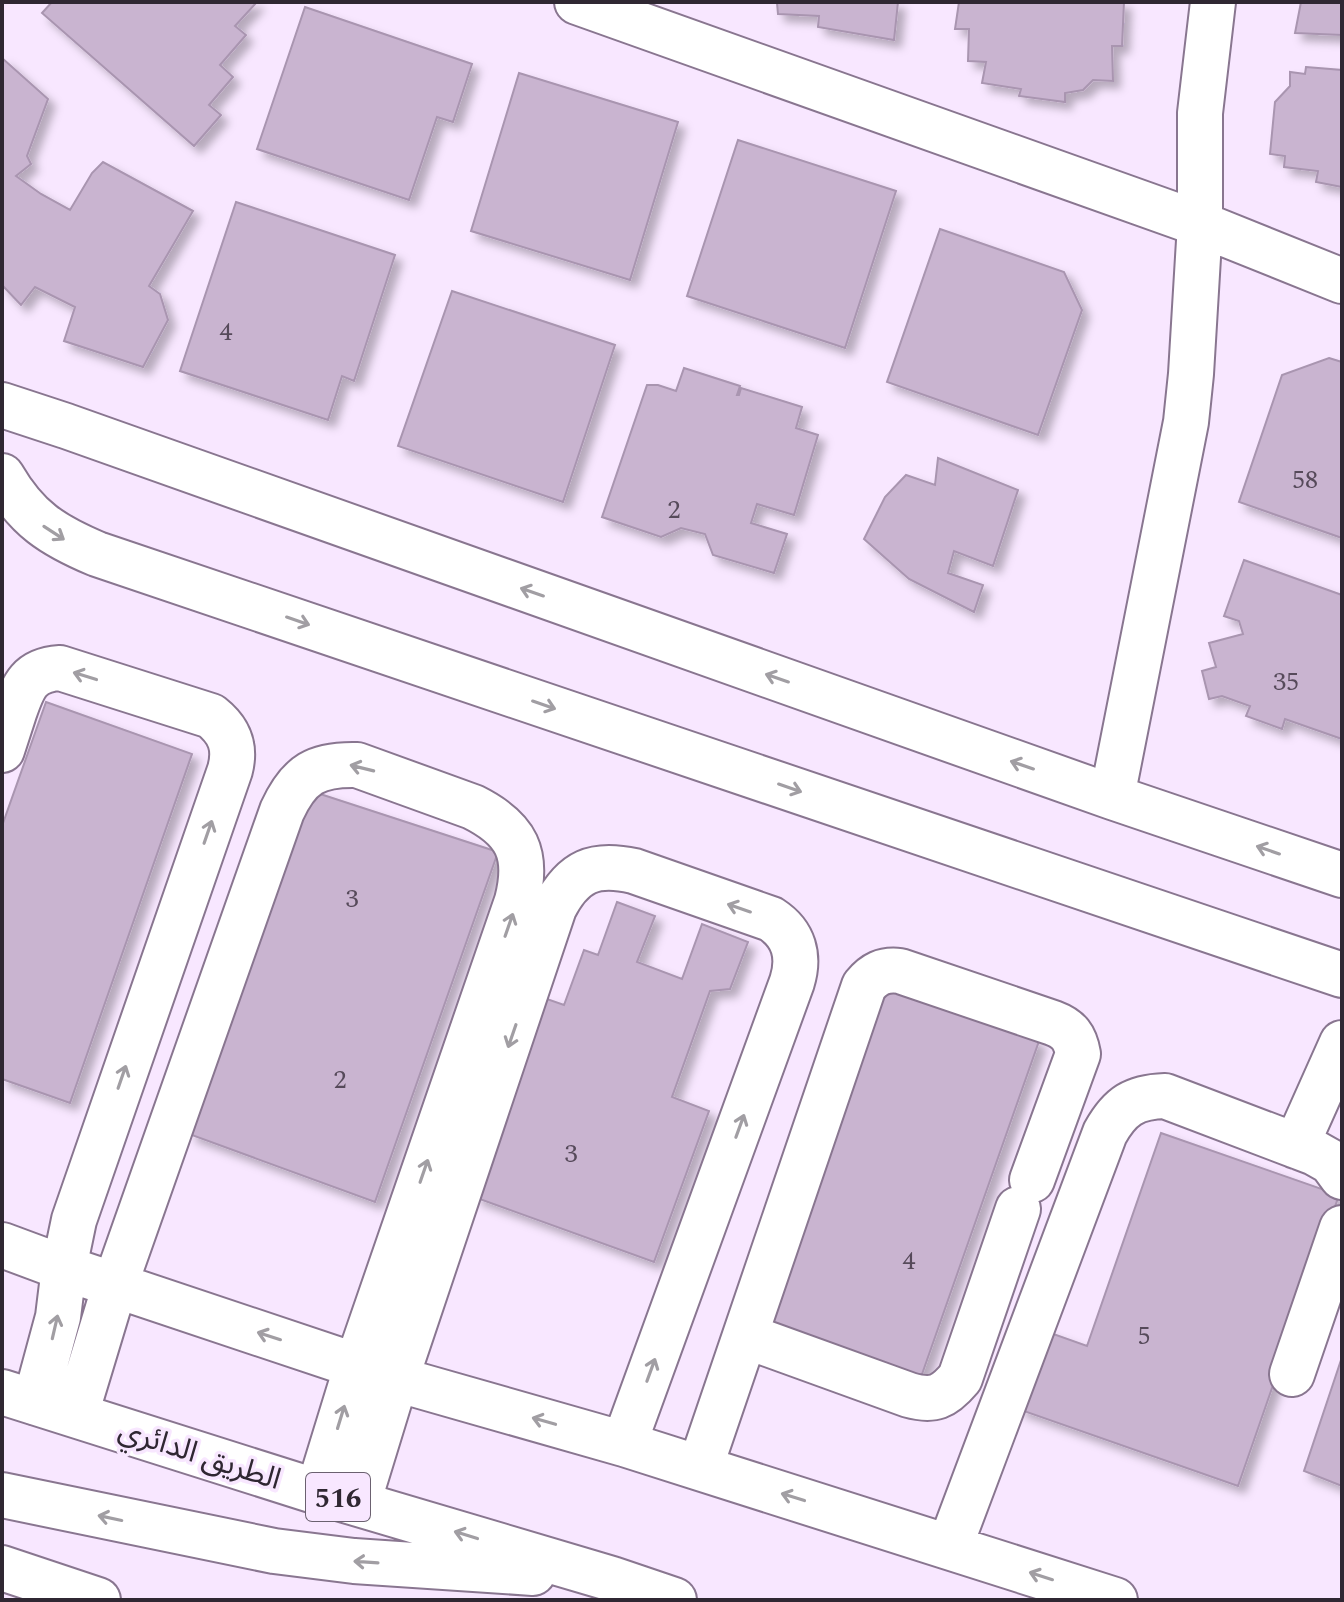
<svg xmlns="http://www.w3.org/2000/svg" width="1344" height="1602" font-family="Spectral,'Noto Sans Arabic',serif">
<defs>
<filter id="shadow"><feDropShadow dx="7" dy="7" stdDeviation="4" flood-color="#0004"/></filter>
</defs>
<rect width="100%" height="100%" fill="#f8e7ff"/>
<path fill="#c9b4d0" stroke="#a995b0" stroke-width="2" filter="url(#shadow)" d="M52,2H257L235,26L246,35L220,65L233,77L209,105L221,115L194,146L42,13Z
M774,2H898L894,40L818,27L819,16L778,14L777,3Z
M959,2H1124L1122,46H1112L1113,81L1093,80L1083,90L1065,93V102L1019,96L1021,89L982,83L986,62L968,61L969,29H955Z
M1301,2H1342V35L1295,33Z
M305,7L472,64L453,122L437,117L409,200L257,149Z
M2,58L48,99L27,156L31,164L16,176L41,194L70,210L92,173L103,162L193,211L149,286L160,294L168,320L143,367L64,341L75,307L35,287L21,305L2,285Z
M1306,67L1342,70V187L1316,182L1318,171L1284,167L1285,156L1270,154L1275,102L1290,86V72L1305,74Z
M519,73L678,122L630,280L471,231Z
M738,140L896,191L845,348L687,296Z
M236,202L395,255L354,381L342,376L328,420L180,371Z
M940,229L1064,272L1082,310L1038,435L887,382Z
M452,291L615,345L563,502L398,446Z
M1329,358L1342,362V538L1239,502L1282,375Z
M684,368L740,386L737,395H739L741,388L802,407L796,428L818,435L794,515L757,504L751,523L787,534L774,573L713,555L705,534L681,528L661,537L602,517L647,385H658L676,391Z
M938,458L1018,490L993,566L954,551L948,573L983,585L974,612L909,579L864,539L885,497L906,475L935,485Z
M1244,560L1342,595V739L1285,719L1282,729L1246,716L1250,706L1222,696L1209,699L1202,671L1216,667L1209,643L1243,634L1239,621L1224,616Z
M46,702L192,754L70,1103L2,1079V826Z
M311,791L498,852L375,1202L189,1134Z
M617,902L655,916L637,962L682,979L702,924L748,942L730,989L710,991L672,1097L709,1111L654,1262L474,1197L547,999L564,1005L584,950L598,955Z
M883,985L1039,1041L921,1377L765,1321Z
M1161,1133L1339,1195L1238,1486L1018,1409L1045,1331L1087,1346Z
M1342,1357V1486L1304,1471Z"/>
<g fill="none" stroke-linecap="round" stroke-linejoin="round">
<defs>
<path id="minor" d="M577,2L1200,224L1342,281
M2,405L66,426L1112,797L1342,875
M2,476C27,519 52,535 97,554L1342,975
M2,750C6,738 10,725 14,713C23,687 28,670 60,668L211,716C230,731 236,747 230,770L74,1220L64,1268L58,1317L35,1402
M1112,797L1186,422L1191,374L1200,224V113L1213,2
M1296,1146L1342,1043
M2,1245L64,1268L396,1379L624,1444L1115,1600
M746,1336L909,1395C934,1402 944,1397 960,1378L1018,1209
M1292,1374L1342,1228
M76,1414L115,1285L282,811C299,774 316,764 357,765L473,807C517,829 529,854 517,901L357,1365L318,1492
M700,1468L864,986C874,974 883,969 900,971L1053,1023C1069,1029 1075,1037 1078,1054L1032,1180
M358,1503L396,1379L554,908C573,871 594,862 634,871L771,919C794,934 800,956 792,982L624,1444
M950,1546L1105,1133C1120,1106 1134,1097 1165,1096L1315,1153L1331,1162L1342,1177"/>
<path id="highway" d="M2,1392L318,1492L612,1579L674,1600
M2,1495L274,1551L354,1561L533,1573
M2,1568L98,1600"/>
</defs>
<use href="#minor" stroke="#897690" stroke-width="48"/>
<use href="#highway" stroke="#897690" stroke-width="48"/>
<use href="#minor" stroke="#fff" stroke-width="44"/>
<use href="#highway" stroke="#fff" stroke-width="44"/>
</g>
<defs><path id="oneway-shaft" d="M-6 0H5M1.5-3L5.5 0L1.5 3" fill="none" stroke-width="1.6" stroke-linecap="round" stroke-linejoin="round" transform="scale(2)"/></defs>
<g stroke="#a19ea3">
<use href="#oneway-shaft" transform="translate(54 533) rotate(33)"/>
<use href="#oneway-shaft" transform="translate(532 592) rotate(-161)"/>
<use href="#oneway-shaft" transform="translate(298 621) rotate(19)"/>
<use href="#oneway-shaft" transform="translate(85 676) rotate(-163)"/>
<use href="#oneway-shaft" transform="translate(777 678) rotate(-161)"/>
<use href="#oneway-shaft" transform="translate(544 705) rotate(19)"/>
<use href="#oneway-shaft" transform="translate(1022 765) rotate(-161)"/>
<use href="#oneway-shaft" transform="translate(362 768) rotate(-166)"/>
<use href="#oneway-shaft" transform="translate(790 788) rotate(19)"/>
<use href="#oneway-shaft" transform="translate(208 832) rotate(-71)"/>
<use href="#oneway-shaft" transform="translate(1268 850) rotate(-161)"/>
<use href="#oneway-shaft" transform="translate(739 908) rotate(-161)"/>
<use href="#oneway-shaft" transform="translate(509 925) rotate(-71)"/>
<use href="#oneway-shaft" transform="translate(512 1036) rotate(109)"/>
<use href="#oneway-shaft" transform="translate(122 1077) rotate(-71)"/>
<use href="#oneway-shaft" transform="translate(740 1126) rotate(-70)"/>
<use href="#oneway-shaft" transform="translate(424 1171) rotate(-71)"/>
<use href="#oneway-shaft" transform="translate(55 1327) rotate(-77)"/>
<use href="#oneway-shaft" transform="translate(269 1336) rotate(-162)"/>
<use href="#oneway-shaft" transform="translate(651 1370) rotate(-70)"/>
<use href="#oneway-shaft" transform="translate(341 1417) rotate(-73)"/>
<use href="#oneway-shaft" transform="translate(544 1421) rotate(-164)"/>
<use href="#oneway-shaft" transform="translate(793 1497) rotate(-163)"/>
<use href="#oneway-shaft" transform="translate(110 1518) rotate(-168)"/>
<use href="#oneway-shaft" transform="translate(466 1535) rotate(-163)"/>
<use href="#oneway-shaft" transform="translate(366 1562) rotate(-176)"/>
<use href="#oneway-shaft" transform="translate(1041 1576) rotate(-162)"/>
</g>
<g text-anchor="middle" stroke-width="7" stroke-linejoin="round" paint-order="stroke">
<g font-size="26" fill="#564a5a">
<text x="226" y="340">4</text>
<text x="1305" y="488">58</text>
<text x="674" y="518">2</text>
<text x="1286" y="690">35</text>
<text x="352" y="907">3</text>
<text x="340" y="1088">2</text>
<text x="571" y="1162">3</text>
<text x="909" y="1269">4</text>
<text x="1144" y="1344">5</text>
</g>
<rect fill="#f8e7ff" stroke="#6b6170" stroke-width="2" x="306" y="1473" width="64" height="48" rx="6"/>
<g font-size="28" font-weight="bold" fill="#2f2732">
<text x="338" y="1507">516</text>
</g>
<g font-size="30" fill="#2f2732" stroke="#f8e7ff">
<text transform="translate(200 1454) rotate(18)" y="10">الطريق الدائري</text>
</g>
</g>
<rect width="1344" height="1602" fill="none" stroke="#2f2732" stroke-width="8"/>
</svg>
